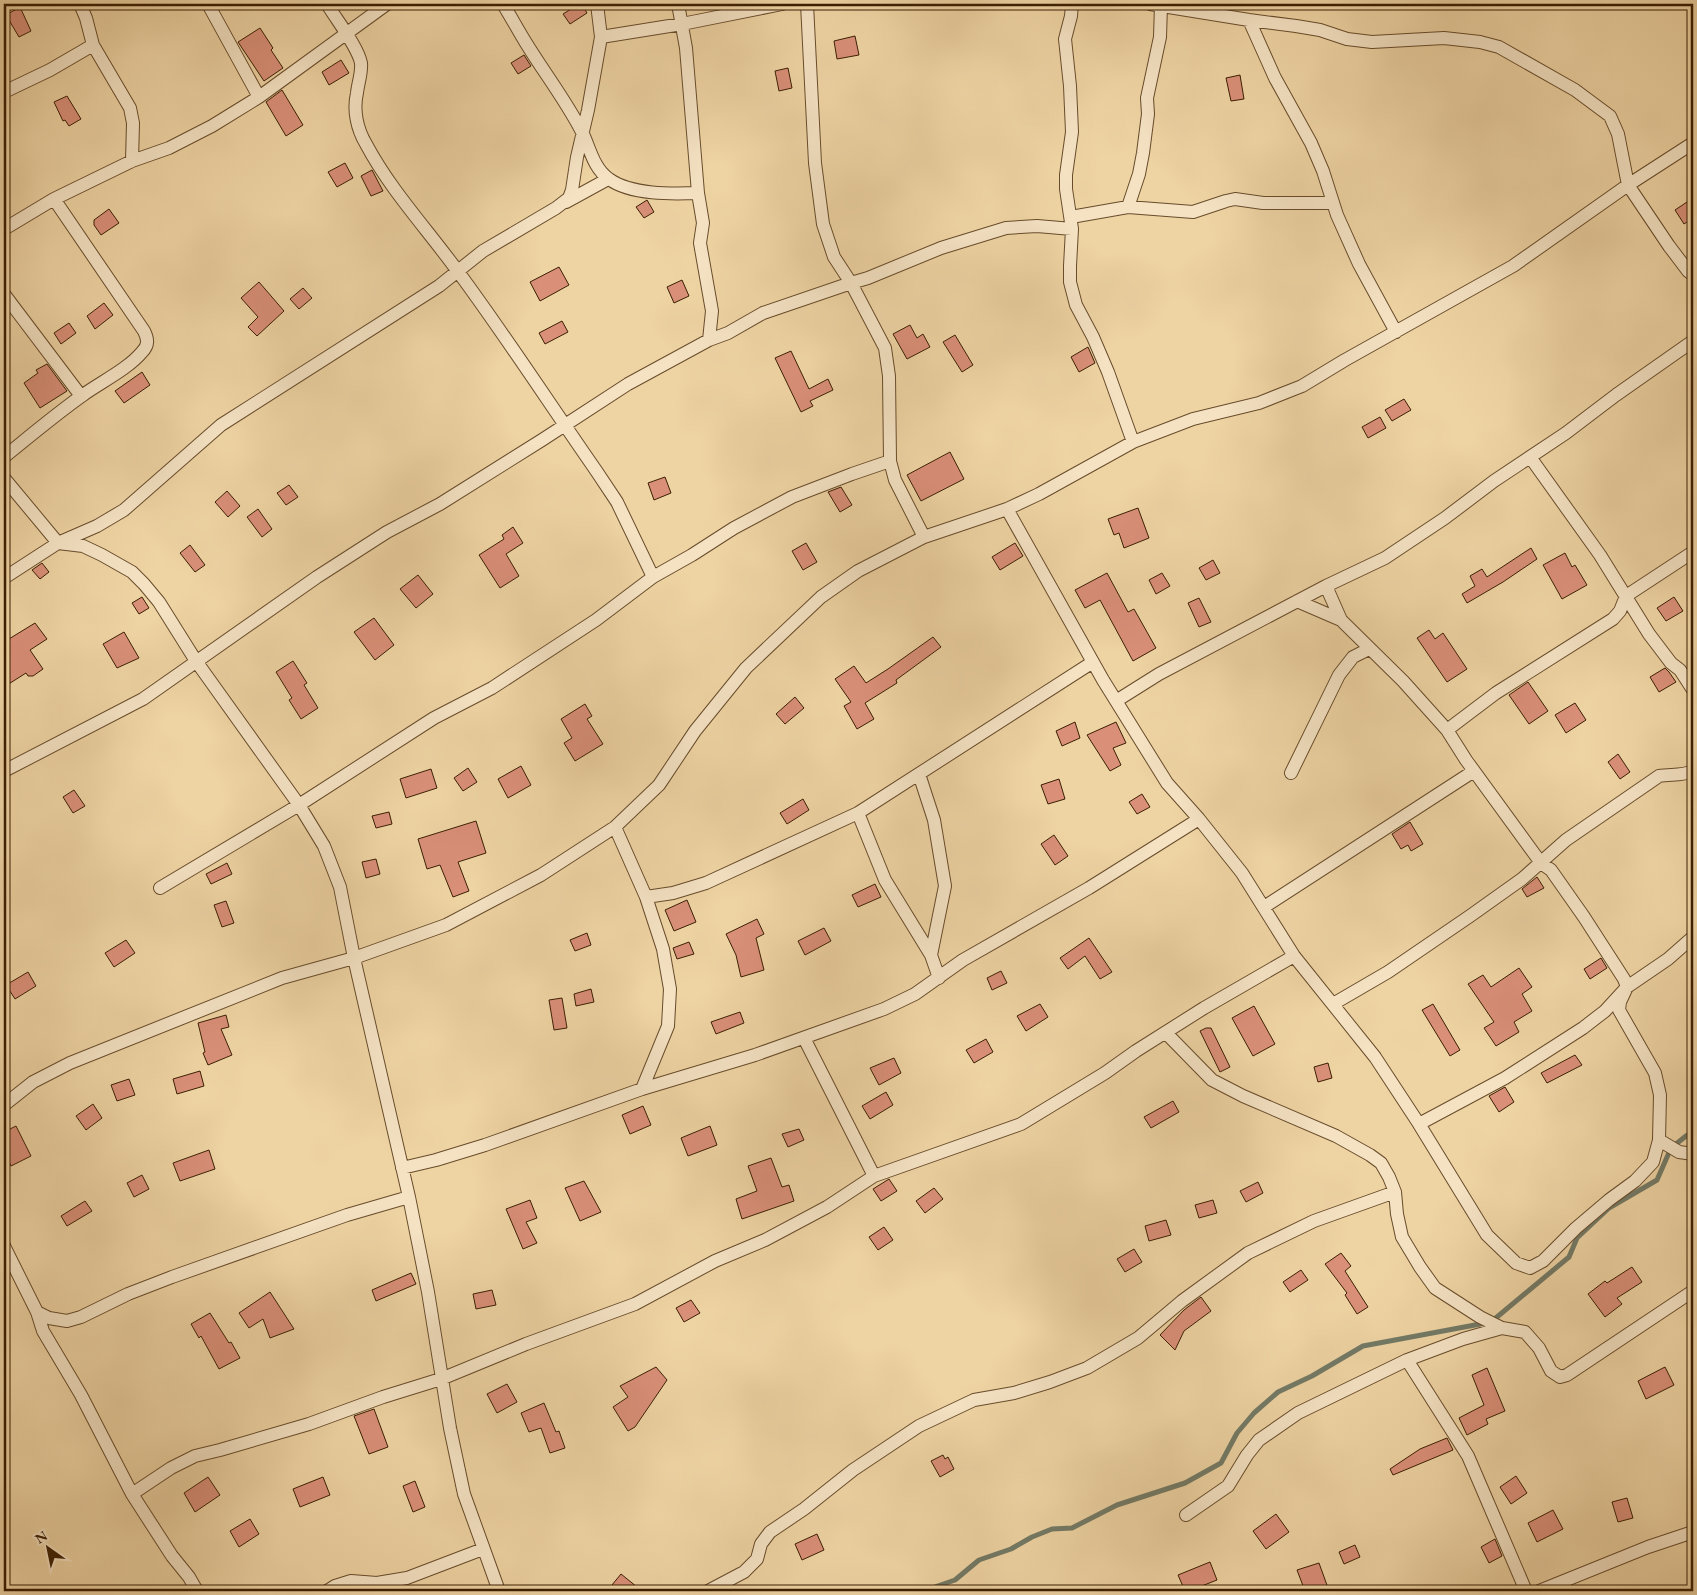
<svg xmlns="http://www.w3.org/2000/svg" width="1697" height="1595" font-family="'EB Garamond',serif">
<rect width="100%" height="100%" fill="#eed3a3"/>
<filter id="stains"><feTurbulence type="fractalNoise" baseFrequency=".004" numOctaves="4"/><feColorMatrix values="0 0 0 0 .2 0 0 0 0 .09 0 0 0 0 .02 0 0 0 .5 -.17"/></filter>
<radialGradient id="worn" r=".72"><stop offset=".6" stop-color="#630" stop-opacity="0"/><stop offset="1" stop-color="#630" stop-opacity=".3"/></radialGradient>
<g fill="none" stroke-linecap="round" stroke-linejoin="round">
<path stroke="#737a66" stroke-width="5" d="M915,1591L926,1590L955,1580L979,1560L1011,1549L1032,1537L1052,1529L1072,1528L1117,1505L1185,1483L1221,1463L1237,1433L1254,1413L1278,1392L1312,1376L1363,1346L1491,1322L1569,1257L1577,1238L1609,1208L1657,1180L1671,1148L1686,1136L1693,1132"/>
</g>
<path fill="#d98f78" stroke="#3b1f03" d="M579,4H582L587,13L570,24L563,14Z
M20,7L31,31L19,37L6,15Z
M260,28L273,48L271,50L283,68L264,81L238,42Z
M855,36L859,55L837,59L834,41Z
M524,55L531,66L518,74L511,63Z
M341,60L349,73L329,85L322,72Z
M788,68L792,88L779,91L775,71Z
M1240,75L1244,99L1231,101L1226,78Z
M282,90L303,125L286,136L266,102Z
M67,96L81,119L69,126L65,120L63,121L54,102Z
M345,163L353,178L337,187L328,172Z
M372,170L383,191L371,196L361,176Z
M1693,198V218L1684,224L1675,210Z
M647,200L654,212L644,218L636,207Z
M109,209L119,223L101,235L94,225V220Z
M559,267L569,285L540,301L530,282Z
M682,280L689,296L674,303L667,287Z
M259,282L284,311L257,336L248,327L258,317L241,298Z
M303,288L312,298L299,309L290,299Z
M104,303L113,315L95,329L87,316Z
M562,321L568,332L545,344L539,333Z
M69,323L76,333L61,344L54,333Z
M910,325L917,338L923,334L930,347L907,359L893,334Z
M955,335L973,365L962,372L943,342Z
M1088,347L1095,363L1079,372L1071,357Z
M791,351L809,389L828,379L833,390L810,401L813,406L801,412L775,358Z
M47,364L67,391L40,408L24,383L38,373L36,370Z
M142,372L150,385L124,403L115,391Z
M1404,399L1411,410L1392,421L1385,410Z
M1380,417L1386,428L1368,438L1362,427Z
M950,452L964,479L921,501L907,475Z
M665,477L671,493L654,500L648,483Z
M289,485L298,497L286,505L277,493Z
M841,487L852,505L840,512L828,492Z
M227,491L240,506L228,517L215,502Z
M1138,508L1149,538L1124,548L1119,533L1114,535L1108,519Z
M258,509L272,529L262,537L247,517Z
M513,527L523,543L506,554L519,576L500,588L479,555L504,539L502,535Z
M806,543L817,562L803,570L792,551Z
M1015,543L1023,556L1000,570L992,557Z
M190,545L205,565L195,572L180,553Z
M1531,548L1537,559L1503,582L1467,603L1462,594L1475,586L1470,576L1482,569L1487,577Z
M1565,553L1572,567L1575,565L1587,585L1562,599L1543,565Z
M1213,560L1220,573L1206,580L1199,568Z
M42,563L49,572L40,579L32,570Z
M1107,573L1128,612L1134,609L1156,648L1133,661L1100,600L1085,608L1075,590Z
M1162,573L1170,586L1156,594L1149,580Z
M418,575L433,594L416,608L400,589Z
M142,597L149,608L139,614L132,603Z
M1674,597L1683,611L1666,621L1657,608Z
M1199,598L1211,622L1199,627L1188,603Z
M374,618L394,645L375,660L354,632Z
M35,623L47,639L30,650L43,669L33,676H28L26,673L4,687V642Z
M1429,630L1435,639L1443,633L1467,669L1447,682L1417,638Z
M124,632L139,658L117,668L103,644Z
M933,637L941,647L896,680L897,683L865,703L874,719L857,729L844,706L851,702L835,679L854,666L866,683L888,669Z
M293,661L307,683L304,685L318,708L301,719L289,700L292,698L276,672Z
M1665,668L1669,672L1676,682L1659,692L1650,677Z
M1528,682L1548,711L1529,724L1509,695Z
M795,697L804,708L785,724L776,714Z
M1575,703L1586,720L1566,733L1555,715Z
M585,704L592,716L587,719L603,744L575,761L564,743L572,738L561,719Z
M1075,722L1080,738L1062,746L1056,731Z
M1116,722L1126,743L1113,748L1121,765L1110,771L1087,735Z
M1618,754L1630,772L1620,779L1608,762Z
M521,766L531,785L508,798L498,779Z
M468,768L477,782L463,791L454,778Z
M431,769L437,788L406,798L400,779Z
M1059,779L1065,799L1048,804L1041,785Z
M74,790L85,806L73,813L63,797Z
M1142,794L1150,807L1137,814L1129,802Z
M803,799L809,810L787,824L780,813Z
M389,812L392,824L376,828L372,816Z
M476,821L486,853L458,862L469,891L453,897L440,865L427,869L418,839Z
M1410,822L1423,844L1411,851L1408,845L1401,849L1392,834Z
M1054,835L1068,856L1055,865L1041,844Z
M376,859L380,874L366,878L362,862Z
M227,863L232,874L211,884L206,874Z
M1537,877L1544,888L1527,897L1522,889Z
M875,884L881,897L858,907L852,895Z
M687,900L696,922L674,931L665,910Z
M226,901L234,923L222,927L214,905Z
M757,919L764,934L756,938L764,970L741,977L736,955L726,934Z
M824,928L831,941L805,955L798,941Z
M587,933L591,945L575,951L570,940Z
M1089,938L1112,972L1100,979L1085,956L1068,969L1060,958Z
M126,940L135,953L114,967L105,953Z
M689,942L694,954L677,959L673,948Z
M1601,958L1607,968L1590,979L1584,969Z
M1519,968L1532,987L1522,994L1532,1011L1514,1022L1519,1032L1496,1046L1484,1028L1494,1022L1468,984L1483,975L1491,987Z
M1001,971L1007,983L992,990L987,978Z
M28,972L36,986L15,999L6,985Z
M591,989L594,1002L576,1006L574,994Z
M562,998L567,1028L554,1030L549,1000Z
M1040,1004L1048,1017L1026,1031L1017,1016Z
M1433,1004L1460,1050L1450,1056L1422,1010Z
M1254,1006L1275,1044L1253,1056L1232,1018Z
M740,1012L744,1023L716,1034L711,1022Z
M226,1015L229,1027L221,1029L232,1055L208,1065L203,1053L205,1052L198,1023Z
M1206,1028H1211L1230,1067L1220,1072L1200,1031Z
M986,1039L993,1052L974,1063L966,1050Z
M1575,1055L1582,1065L1547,1083L1541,1073Z
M894,1058L901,1073L879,1085L870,1068Z
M1328,1063L1332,1078L1318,1082L1314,1067Z
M200,1071L204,1086L177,1094L173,1079Z
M129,1079L135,1095L117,1101L111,1085Z
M1505,1087L1514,1102L1499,1112L1489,1096Z
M886,1092L893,1105L870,1119L862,1106Z
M1173,1101L1179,1112L1151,1128L1144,1117Z
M93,1104L102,1118L86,1130L76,1116Z
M643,1106L651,1125L630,1134L622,1115Z
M16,1126L31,1156L11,1166L4,1151V1132Z
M710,1126L717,1145L688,1156L681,1138Z
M799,1129L804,1140L788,1147L782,1134Z
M209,1150L215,1169L180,1181L173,1163Z
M771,1158L782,1187L789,1185L794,1201L742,1219L736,1199L757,1191L748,1166Z
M142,1175L149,1189L134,1197L127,1183Z
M889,1179L897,1191L881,1201L873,1189Z
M584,1181L601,1212L580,1221L565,1188Z
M1258,1182L1263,1193L1246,1202L1240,1191Z
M934,1188L943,1199L925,1213L916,1201Z
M530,1200L537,1218L526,1222L537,1243L523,1249L506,1209Z
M1213,1200L1217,1213L1199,1218L1195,1205Z
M85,1201L92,1211L67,1226L61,1216Z
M1166,1220L1171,1235L1149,1241L1145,1226Z
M884,1227L893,1240L878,1250L869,1237Z
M1134,1249L1142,1262L1125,1272L1117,1259Z
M1341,1253L1351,1266L1345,1271L1368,1307L1357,1314L1345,1295L1347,1293L1325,1264Z
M1632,1267L1642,1282L1617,1298L1622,1304L1605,1317L1588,1294L1605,1281L1607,1283Z
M1301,1270L1308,1280L1290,1292L1283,1282Z
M411,1273L416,1284L376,1301L372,1290Z
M492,1290L496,1305L476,1309L473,1294Z
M270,1292L294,1329L270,1338L263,1319L249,1328L239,1313Z
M1201,1297L1211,1311L1184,1331L1175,1350L1160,1335L1184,1310Z
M691,1300L700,1313L684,1322L676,1308Z
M210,1313L229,1343L231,1342L240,1358L219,1369L201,1336L199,1338L191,1324Z
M656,1367L667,1380L635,1427L628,1431L613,1407L628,1397L620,1386Z
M1665,1367L1674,1385L1646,1399L1638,1381Z
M1487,1368L1505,1411L1486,1419L1488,1424L1467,1435L1459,1418L1484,1405L1472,1375Z
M507,1384L517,1402L497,1413L487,1394Z
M544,1403L556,1432L559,1431L565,1448L550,1453L541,1428L529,1432L521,1413Z
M374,1409L388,1447L369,1454L354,1416Z
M1447,1438L1453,1450L1393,1475L1390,1469L1420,1449Z
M943,1455L945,1459L948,1457L954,1469L940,1477L931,1461Z
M1516,1476L1527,1493L1511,1504L1500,1487Z
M208,1477L220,1495L195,1512L184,1493Z
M323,1477L330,1495L300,1507L293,1489Z
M415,1481L425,1507L413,1512L403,1486Z
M1627,1498L1633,1518L1618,1522L1612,1502Z
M1553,1510L1563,1529L1537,1542L1528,1523Z
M1276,1514L1289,1532L1266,1549L1253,1531Z
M250,1519L259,1534L239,1547L230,1531Z
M817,1534L824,1550L802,1560L795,1544Z
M1495,1539L1502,1556L1489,1563L1481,1547Z
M1355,1545L1360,1557L1344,1564L1339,1552Z
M1210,1562L1217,1580L1189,1591H1185L1178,1575Z
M1319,1563L1328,1588L1318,1591H1305L1297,1570Z
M621,1574L642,1591H607Z"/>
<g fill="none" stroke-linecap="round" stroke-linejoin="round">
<defs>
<path id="minor" d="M80,4L86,18L93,45L130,108L133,123L132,161
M208,4L259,97
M327,4C336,19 358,47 361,63C362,73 358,83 357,93C353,110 357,129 366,144C391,191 428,230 459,273C507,338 551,406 597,472L617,502L653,577
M503,4C511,17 518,30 526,43C545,74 567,102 583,134C590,149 594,169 609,179C631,195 672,194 698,193
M678,4L686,48L698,193L703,223L700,243L712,311L709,340
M807,4L815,163L823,224L834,257L851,283L885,348L889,376L890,461L895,480L924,537
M1072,4L1071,16L1065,39L1070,86L1072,132L1066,175V189L1072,229L1070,266V282L1076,305L1093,337L1108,372L1133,442
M1150,4L1249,20L1296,26L1320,30L1347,39L1372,42L1444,38L1480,42L1499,47L1575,90L1610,116L1618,134L1628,185L1669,246L1688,271L1693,275
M1249,20L1275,78L1311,143L1323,171L1337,215L1359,264L1396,332
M601,37L682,24L782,4
M4,92L50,70L93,45
M566,202L608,179
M1128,207L1139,174L1143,153L1148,114L1147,98L1160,37L1161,5
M1071,217L1128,207L1193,212L1226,201L1235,199L1263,203H1332
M4,229L54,199L132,161L169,148L212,126L259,97L387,4
M4,294L81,396
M4,457C30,436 56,414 83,395C101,382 128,369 142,352C149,345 148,339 144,331L54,199
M1530,457L1600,555L1649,634L1671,663L1680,670L1693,690
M4,478L58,543L83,546L102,555L132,572L144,584L159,602L196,661L299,805L324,846L340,887L354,958L409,1197L428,1292L450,1428L464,1494L499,1591
M1007,509L1103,680L1167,783L1199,819L1242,873L1294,956L1375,1057L1419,1124L1487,1235L1516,1263L1530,1268L1543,1261L1576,1228L1609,1200L1635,1181L1653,1162L1659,1140L1660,1095L1655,1073L1619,1010L1620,1002L1627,987L1624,979L1584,917L1551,870L1541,863L1466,760L1447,730L1403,681L1341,620L1326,586
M4,578L58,543L97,526L124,510L221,425L439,286L483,251L556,208L569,198L572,190L577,157L588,110L601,37L597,4
M1297,601L1341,620
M1116,701L1159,674L1326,586L1385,558L1445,518L1494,481L1566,433L1616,395L1693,341
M1447,730L1496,693L1613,619L1620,611L1626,596L1693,552
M4,771L143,699L317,577L387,532L440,504L542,440L628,384L709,340L728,333L763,313L851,283L868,278L941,248L1006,228L1037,226L1072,229
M1291,773L1339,675L1353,657L1369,649
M919,774L934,820L945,886L931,955
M858,813L885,880L931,955L939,978
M615,827L646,897L663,949L670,989L668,1026L642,1089
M160,888L299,805L434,718L492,688L596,620L653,577L692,555L734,528L792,497L852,474L890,461
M646,897L673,893L706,883L858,813L1093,662
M1264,907L1474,771
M1333,1004L1388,972L1470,916L1522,879L1566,840L1659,776C1671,774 1682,776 1693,771
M1166,1033L1212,1080L1243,1096L1336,1136L1370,1155L1381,1163L1389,1177L1395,1192L1397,1214L1402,1237L1420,1267L1435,1288L1480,1317L1502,1328L1525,1332L1539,1348L1551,1371L1560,1377L1567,1375L1693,1291
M804,1038L874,1176
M4,1105L33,1082L70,1063L282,978L354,958L446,925L541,875L615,827L659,785L695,731L746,668L821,597L858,571L924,537L1007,509L1039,494L1133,442L1193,419L1259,403L1302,386L1345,360L1513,266L1628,185L1693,143
M1419,1124L1505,1078L1583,1028L1605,1011L1627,987L1668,959L1693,937
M1659,1140L1679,1152L1693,1154
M402,1168L436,1160L485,1145L642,1089L755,1055L884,1009L915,994L963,960L1089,888L1199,819
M4,1246L37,1312L49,1318L67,1321L81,1317L128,1294L172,1277L347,1215L409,1197
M37,1312L43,1331L81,1395L132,1494L172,1556L189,1577L197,1591
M1407,1360L1468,1456L1526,1591
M132,1494L171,1468L195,1456L220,1450L309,1424L383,1397L441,1379L526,1344L635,1304L715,1261L765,1240L827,1207L874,1176L1021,1124L1105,1073L1136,1051L1204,1008L1294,956
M1186,1515L1228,1486L1247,1455L1259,1440L1298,1413L1407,1360L1463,1339L1502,1328
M327,1591L335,1586L351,1581L377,1583L407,1578L483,1549
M708,1591L744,1572L757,1559L761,1544L770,1532L804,1509L853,1470L919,1426L974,1400L1014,1393L1050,1382L1087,1368L1138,1338L1182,1301L1248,1253L1314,1221L1395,1192
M1539,1591L1648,1547L1693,1532"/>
</defs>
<use href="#minor" stroke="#684c2b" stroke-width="14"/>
<use href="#minor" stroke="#f4e2c3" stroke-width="12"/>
</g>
<rect width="1697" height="1595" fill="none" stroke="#eed3a3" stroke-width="20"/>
<rect x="5" y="5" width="1687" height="1585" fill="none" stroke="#3b1f03" stroke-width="2.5"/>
<rect x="10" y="10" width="1677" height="1575" fill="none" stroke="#3b1f03"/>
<g transform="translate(48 1548) rotate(327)" stroke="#f4e2c3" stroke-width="4" paint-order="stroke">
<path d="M0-4L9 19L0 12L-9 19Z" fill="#3b1f03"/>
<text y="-8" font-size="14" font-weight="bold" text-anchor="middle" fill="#3b1f03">N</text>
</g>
<rect width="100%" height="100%" filter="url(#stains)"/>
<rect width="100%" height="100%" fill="url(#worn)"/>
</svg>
